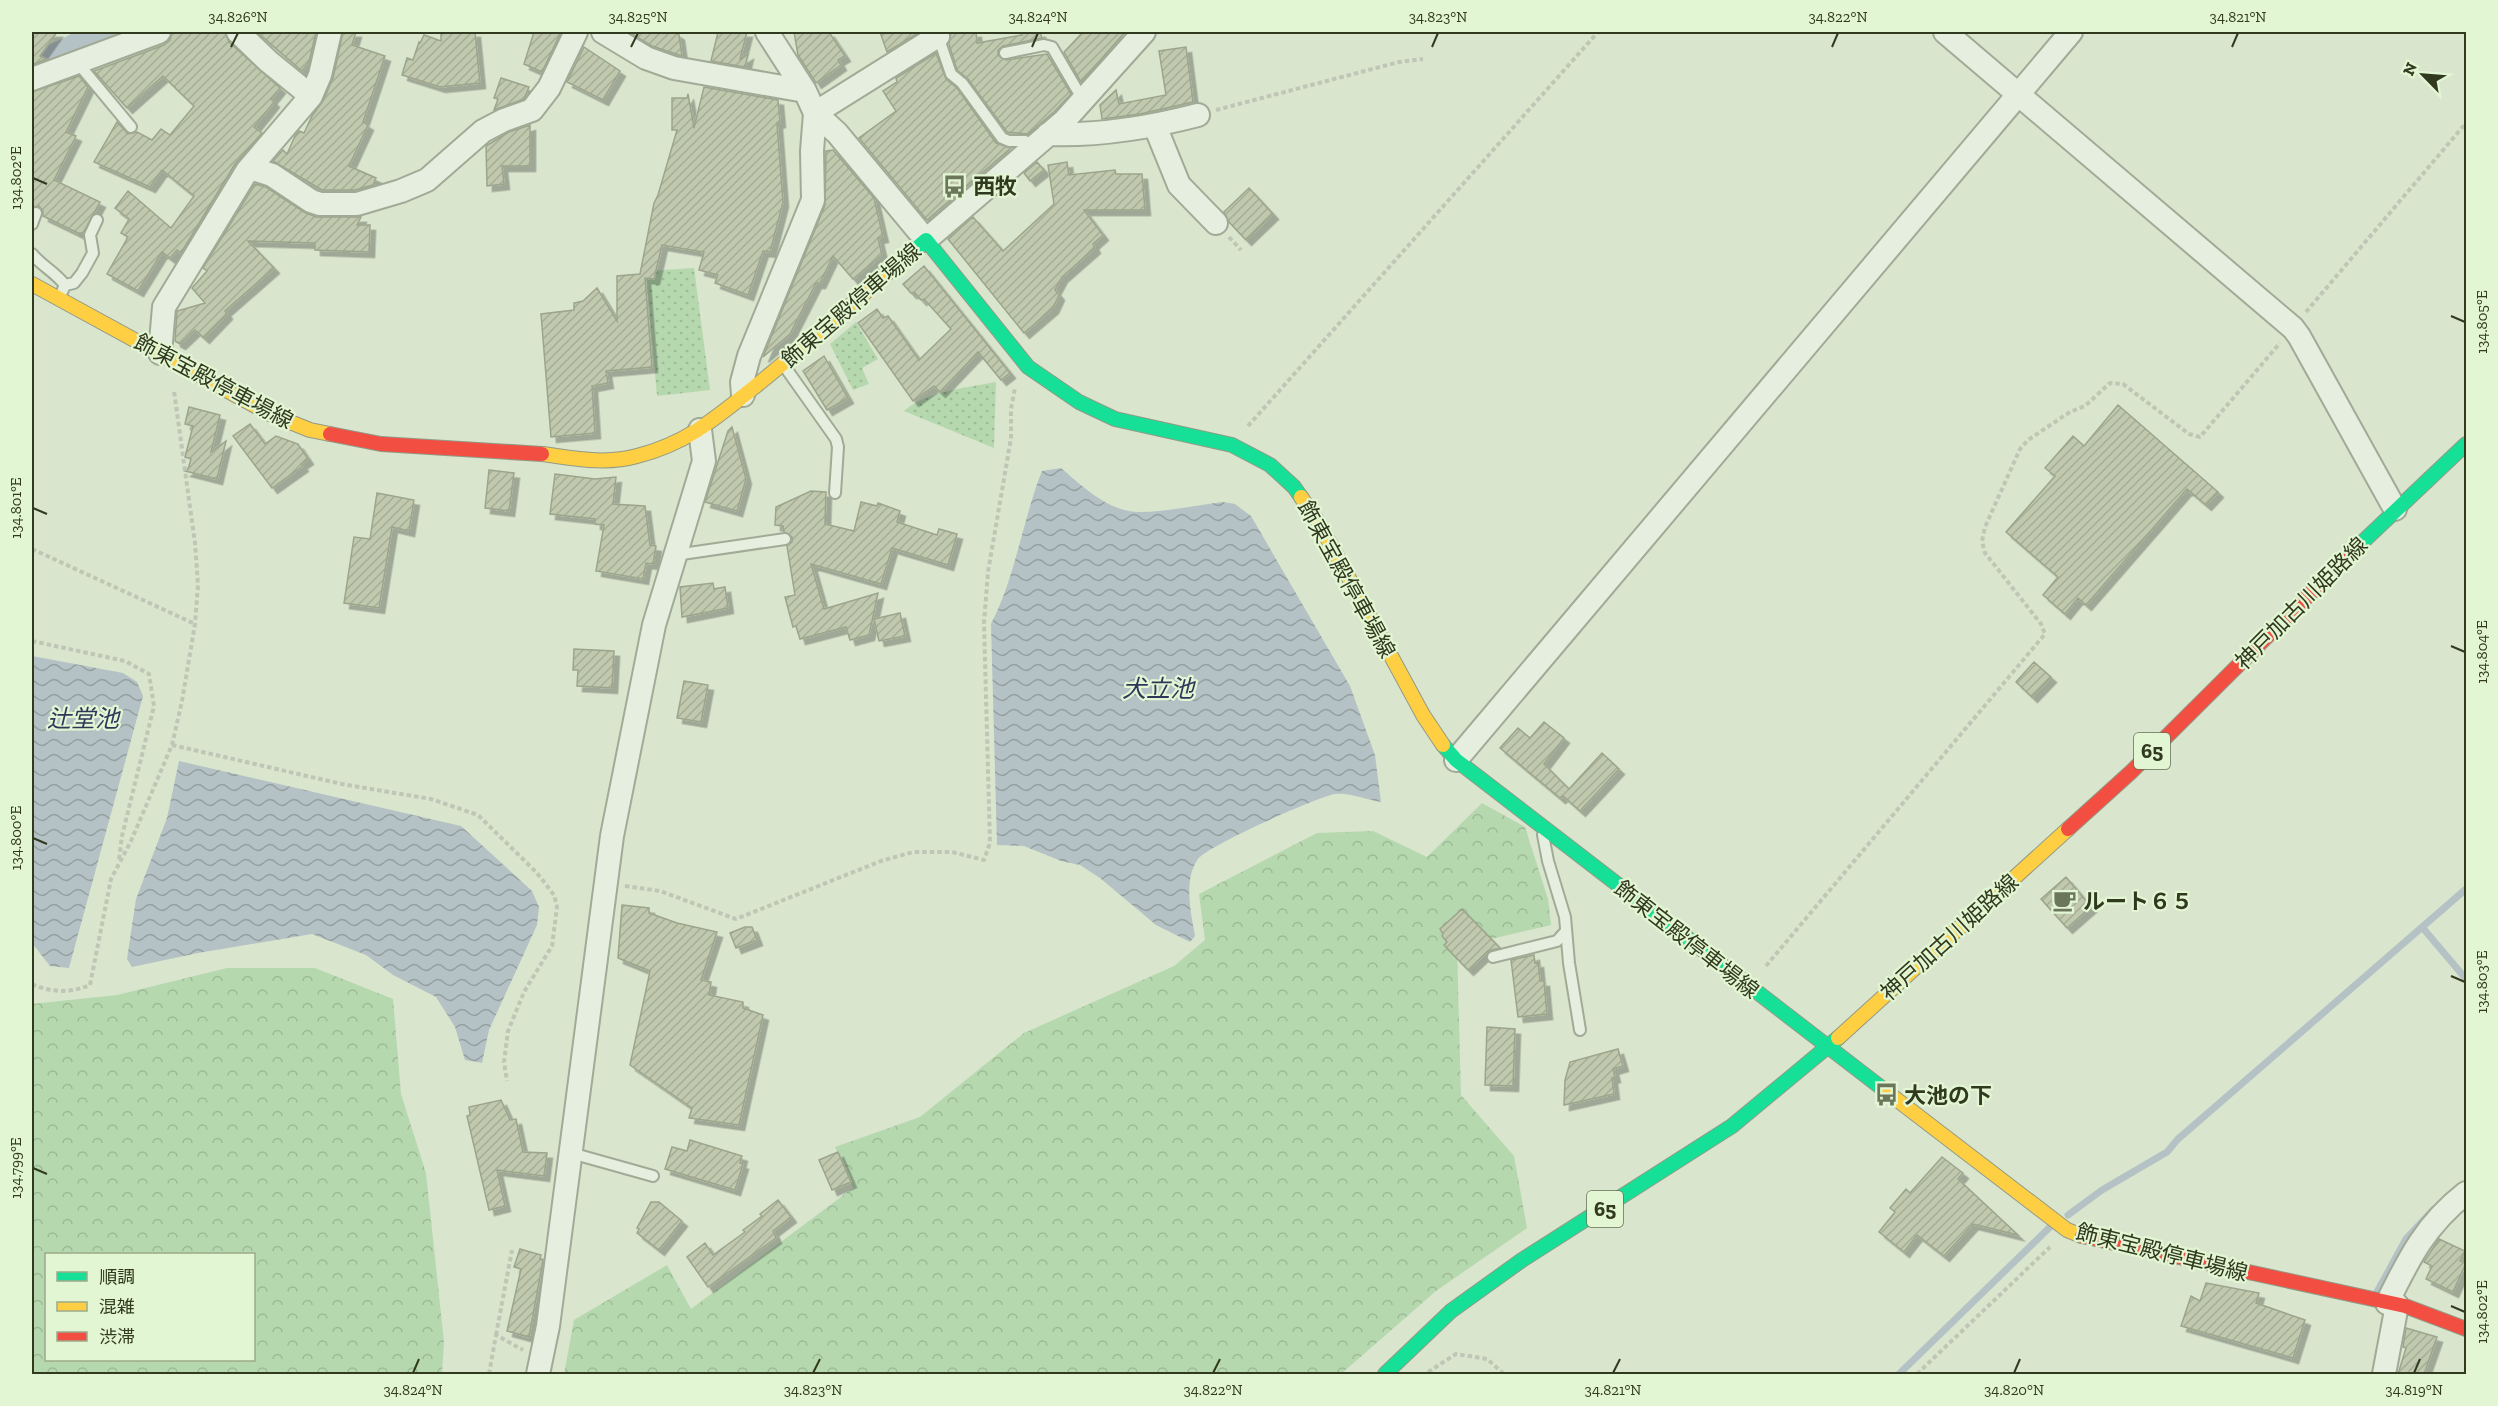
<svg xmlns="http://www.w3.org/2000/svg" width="2498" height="1406" font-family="'Zilla Slab','Noto Sans JP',serif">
<defs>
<pattern id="grass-dots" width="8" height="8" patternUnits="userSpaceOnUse" patternTransform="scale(1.5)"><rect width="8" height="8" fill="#b6d8af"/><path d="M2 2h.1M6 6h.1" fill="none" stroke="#9dba96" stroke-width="1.8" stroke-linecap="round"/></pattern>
<pattern id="forest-crowns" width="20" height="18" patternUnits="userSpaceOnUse" patternTransform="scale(1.5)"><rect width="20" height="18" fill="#b6d8af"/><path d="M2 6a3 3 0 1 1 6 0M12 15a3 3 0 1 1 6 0" fill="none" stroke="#9dba96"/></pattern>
<pattern id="water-waves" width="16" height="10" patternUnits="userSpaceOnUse" patternTransform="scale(1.5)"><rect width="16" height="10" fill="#b5c2c5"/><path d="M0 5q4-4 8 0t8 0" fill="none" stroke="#949f9f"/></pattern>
<pattern id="building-hatch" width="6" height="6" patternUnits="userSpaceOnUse" patternTransform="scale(1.5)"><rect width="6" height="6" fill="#c0c9ae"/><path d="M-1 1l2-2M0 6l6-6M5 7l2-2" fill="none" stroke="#a5ad95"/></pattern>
<filter id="shadow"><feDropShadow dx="5.5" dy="5.5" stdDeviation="0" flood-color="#0004"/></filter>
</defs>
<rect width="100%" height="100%" fill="#d9e5cd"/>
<path fill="url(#grass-dots)" d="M694,268L710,390L657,396L646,271Z
M856,322L878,359L862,368L869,384L853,390L830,344Z
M996,382L994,448L904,411C928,390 967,388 996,382Z"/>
<path fill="url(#forest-crowns)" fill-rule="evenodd" d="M1482,803L1525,827L1548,899L1551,925L1457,947L1461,1095L1514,1156L1527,1228L1436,1291L1341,1374H564L574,1320L667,1265L691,1309L853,1188L835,1147L920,1117L1024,1033L1174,966L1205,940L1199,894L1317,833L1373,831L1427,857Z
M227,968H315L393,999L401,1094L426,1173L444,1342L442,1374H32V1004L117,995ZM46,1254H254V1360H46Z"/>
<path fill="url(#water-waves)" d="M1061,468C1083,487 1109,512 1140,512C1167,512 1196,505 1223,502L1235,504L1251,516L1350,686L1375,755L1381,802C1368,800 1348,792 1335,794C1317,797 1207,846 1198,859C1183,880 1191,913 1195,936L1190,942L1156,925L1100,878L1080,865L1061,861L1024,846L997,845L991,624C1016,576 1022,521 1042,471Z
M32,656L123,673L137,682L143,696L69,968L50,966L32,943Z
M179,761L461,826L532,891L539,907L537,925L489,1030L482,1063L465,1060L455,1027L436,997L393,975L366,955L312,934L198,953L132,967L127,959L136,899L167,818Z"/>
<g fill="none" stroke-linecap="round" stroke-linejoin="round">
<path stroke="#b5c2c5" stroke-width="7" d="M2422,927L2466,979
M2068,1215L2102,1190L2167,1152L2178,1139L2466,889
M2377,1292L2406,1239L2433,1210
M1899,1374L2050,1227"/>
<path stroke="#b5c2c5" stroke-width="39" d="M39,70C62,60 86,53 101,32"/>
</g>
<path fill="url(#building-hatch)" stroke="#9ca58c" stroke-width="1.5" filter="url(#shadow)" d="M32,32H57L40,56L46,59L32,65Z
M172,32H225L229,42L280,88L271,99L274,102L254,127L262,133L235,164L181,253L177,250L170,258L162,252L138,291L107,274L128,237L121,233L129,219L115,208L128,191L171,228L194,196L162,170L150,187L94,162L117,122L128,134L137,132L152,140L161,129L170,135L194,106L163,76L127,108L94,71L164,45L170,40Z
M257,32H316L309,62L302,71Z
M343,32H356L352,45L385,56L363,122L368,125L349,166L376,178L373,185L355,190H322L273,161L283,150L287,154L295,136L299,131L304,133L312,116L323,101L333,78Z
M441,32H475L480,83L440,87L402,75L407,58L413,60L419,42L420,43L424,35L441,41Z
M534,32H561L542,72L524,64Z
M628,32H675L679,35L682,56L652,46Z
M718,32H747L740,59L748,54L745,67L711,61Z
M794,32H829L845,56L838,60L841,65L816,83L798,55Z
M880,32H920L887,52Z
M951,32H976L977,43L1022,35L1020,32H1040L1042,38L1003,46L998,50V55L1006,60L1047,54L1071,94L1055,111L1028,134L1007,132L968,79L957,70L949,44Z
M1083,32H1125L1081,82L1064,52Z
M584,47L620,71L603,100L567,82Z
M1186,47L1193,102L1140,114L1102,119L1100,105L1116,90L1119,104L1166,95L1159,51Z
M936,53L946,79L957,88L996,143L1011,148L927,220L859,138L896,111L883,91L897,82L896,78Z
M79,76L88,87L66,132L76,136L54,180L100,202L83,233H78L43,216V211L39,206L32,207V92Z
M501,78L529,87L524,99L494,110L498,99L494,98Z
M704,87L778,100L780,122L777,123L783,202L770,252L763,251L748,295L715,283L718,275L699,270L704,252L662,245L654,279L645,278L652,367L606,371L608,383L592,386L595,433L551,437L541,314L574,310V303L583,301L597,288L617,321V276L640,274L654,203L658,195L677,130H672V98H687L688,94L694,128Z
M530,125V166H502L504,184L487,186L486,146L509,132Z
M833,150L874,198L883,237L878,238L882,255L853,279L833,256L820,283H816L790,334L763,357L825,205L826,151Z
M1037,162L1044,170L1030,181L1024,173Z
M1067,162L1069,175L1115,170L1116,174H1142L1145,210H1084L1103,235L1093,244L1095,248L1062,277L1055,290L1059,295L1053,308L1024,333L948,239L973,217L1003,251L1054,204L1048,165Z
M255,184L266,187L304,212L316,217H361L357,225H370L369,252L315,250V243L248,241L274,268L225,311L227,314L204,338L195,330L180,344L175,341L177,311L205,303L192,288L207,271L203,268Z
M1249,188L1273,214L1246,240L1229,222L1224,212Z
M924,266L1010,373L1001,380L978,352L940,392L934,386L913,401L858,323L877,309L883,318L888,316L919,360L951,329L924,299L921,300L915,293H911L903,284Z
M824,356L848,398L827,410L803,371Z
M2118,405L2218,492L2206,505L2187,489L2086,605L2078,598L2065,614L2043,595L2058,577L2006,532L2055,476L2045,468L2073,436L2084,446Z
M189,407L220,415L211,452L226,441L217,479L185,471L188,469L191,459L185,457L193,426L185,424Z
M250,424L265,444L276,436L298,444L308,459L301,464L303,466L272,488L233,436Z
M732,427L746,479L737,511L705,502L728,431Z
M489,470L514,473L509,511L485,508Z
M555,474L595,479L616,477L613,504L645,506L650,545L656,546L653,564L646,563L643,579L596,571L604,525L595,524V519L550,514Z
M811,491L826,492L825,524L854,531L861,502L877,506L878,503L900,511L897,522L937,535L939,529L957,534L948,565L892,548L881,584L811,564L824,609L878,593L869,635L850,640L846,627L800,639L796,626L793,627L785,597L795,595L787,546L792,542V537L784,532L783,526L775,525L776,507Z
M377,493L414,500L409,531L392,527L379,608L344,603L354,537L370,539Z
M713,583L714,589L725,587L728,608L682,617L680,587Z
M900,613L905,636L879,641L874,619Z
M574,649L614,651L612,688L577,686L578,670H573Z
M2034,662L2051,677L2032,697L2016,682Z
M684,681L708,685L701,722L677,718Z
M1544,722L1564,738L1544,764L1569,789L1602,753L1619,769L1580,811L1563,796L1560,798L1500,748L1518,728L1530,738Z
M2066,877L2091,907L2067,928L2041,899Z
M622,905L649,908V913L677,923L717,932L701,980L711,982L709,995L743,1002V1008L763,1015L739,1125L689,1118L692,1108L630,1065L650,971L618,958Z
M1462,909L1500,948L1488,951L1468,970L1444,945L1447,942L1442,936L1443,934L1440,929Z
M745,927H752L757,940L736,948L730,933Z
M1534,955L1535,963L1538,962L1540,981H1544L1547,1014L1518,1017L1511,960Z
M1487,1027L1515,1029L1513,1086L1485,1085Z
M1618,1049L1623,1066L1613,1069L1615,1077L1612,1078L1614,1094L1564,1105L1565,1080L1570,1062Z
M501,1100L510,1120L516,1119L523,1152L547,1153L544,1176L497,1170L505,1206L489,1210L467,1116L470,1115L469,1107Z
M690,1140L742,1156L740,1163L743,1164L735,1190L665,1169L672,1147L687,1151Z
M838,1152L851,1182L832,1190L819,1160Z
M1942,1157L1963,1173L1958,1179L2018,1235L1973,1224L1944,1256L1917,1235L1904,1252L1879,1232L1895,1212L1890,1208L1906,1189L1910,1193Z
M778,1200L791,1217L773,1231L776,1238L708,1287L687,1257L705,1243L713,1255L745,1232L743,1230L762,1216L760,1214Z
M651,1202H659L682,1221L659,1250L637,1233L639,1229L637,1228Z
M2439,1239L2465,1251L2460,1261L2466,1263L2453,1292L2426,1279L2432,1266L2424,1262Z
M520,1249L541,1255L540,1259L543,1260L529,1337L507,1331L521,1269L514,1267Z
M2206,1283L2259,1293L2256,1303L2305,1320L2293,1358L2181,1326L2191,1296L2200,1301Z
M2406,1328L2437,1337L2424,1374H2398L2406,1348L2403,1347Z"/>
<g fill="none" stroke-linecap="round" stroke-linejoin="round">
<defs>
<path id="lane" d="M938,36L951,74L962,83L1002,138L1009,141H1025L1032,148
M1005,53L1044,45L1052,47L1083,100
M77,62L131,127
M32,224L36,213
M32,254C43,267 54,271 65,285L62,292
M65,285L74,283L82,273L93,253L90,235L97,220
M785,367L836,439L838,447L835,493
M675,555L785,539
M1543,835L1548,861L1565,917L1569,963L1580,1030
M1493,957L1557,941L1566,931
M571,1153L653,1176"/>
<path id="street" d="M238,32L268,61L311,96
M603,32L646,58L674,68L805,91L815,113L837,133L926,240L1064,121L1144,32
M767,32L805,91
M1945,32L2293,328L2299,336L2395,509
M32,79L159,32
M1155,126L1179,185L1216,223
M1048,134C1100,136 1148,128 1198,115
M250,168L272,175L311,201L320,204H357L401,191L427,180L483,131L504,120L532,110L549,88L576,32
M160,353L164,307L247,171L311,96L320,75L330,32
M743,395L742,382L749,356L813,200L812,151L815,113L938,36L937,32
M1456,760L2071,32
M2387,1303C2409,1258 2426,1224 2466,1193
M538,1374L548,1326L612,836L654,625L704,461L700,430
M2384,1374L2397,1305"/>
<path id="fast" d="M892,269L926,240L1028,367L1079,402L1115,419L1232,445L1270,465L1294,487L1301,497
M2352,552L2466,444
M1443,745L1456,760L1883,1089
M1385,1374L1451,1311L1522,1260L1732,1126L1838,1038"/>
<path id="slow" d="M32,284L270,414L310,430L330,434
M542,454C573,458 605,465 637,456C688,443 717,417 757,385C803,348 847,308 892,269
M1301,497L1320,525L1423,715L1443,745
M1838,1038L2068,829
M1883,1089L2067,1230L2082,1236"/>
<path id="jam" d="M330,434L381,444L542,454
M2068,829L2131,772L2352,552
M2082,1236L2405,1306L2466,1329"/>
</defs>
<use href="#lane" stroke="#a1aa96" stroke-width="14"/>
<use href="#street" stroke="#a1aa96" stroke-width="26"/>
<use href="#fast" stroke="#929a86" stroke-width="16"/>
<use href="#slow" stroke="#929a86" stroke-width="16"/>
<use href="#jam" stroke="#929a86" stroke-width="16"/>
<path stroke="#bfc6b6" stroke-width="4" stroke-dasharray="4.5 3" stroke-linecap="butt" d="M1216,110L1399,62L1423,59
M1229,237L1241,250
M2306,312L2466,123
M1248,426L1598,32
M32,549L195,624
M32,641L125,661L149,674L154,706L122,836L119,860
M172,745L342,784L431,799L478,815L537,873L554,895L557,907L552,946L524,992L508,1031L504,1062L507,1081
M625,886L660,891L736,919L881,861L913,852H952L984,860L990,843L984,623L988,572L1011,438V409L1015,388
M1766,966L2045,634L2041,624L1985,553L1982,541L1985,527L2020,449L2028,440L2070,412L2085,406L2110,383L2123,384L2189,434L2200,437L2280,343
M32,984C52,993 70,993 90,985L111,879L131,841L172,745L182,701L195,624L198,585L195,543L174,391
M496,1335L512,1250
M1428,1372L1456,1354L1487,1359L1504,1374
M489,1374L496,1335L523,1350
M1917,1374L2050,1247"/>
<use href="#lane" stroke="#e6eedf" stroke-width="10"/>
<use href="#street" stroke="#e6eedf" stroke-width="22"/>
<use href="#fast" stroke="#16e098" stroke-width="14"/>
<use href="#slow" stroke="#ffcf43" stroke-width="14"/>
<use href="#jam" stroke="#f24e42" stroke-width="14"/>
</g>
<path fill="none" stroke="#313a1e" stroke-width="2" d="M231,47L238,33M631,47L638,33M1032,47L1038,33M1432,47L1438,33M1832,47L1838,33M2232,47L2238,33M33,178L47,184M2451,316L2465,322M33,508L47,514M2451,646L2465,652M33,838L47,844M2451,976L2465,982M33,1168L47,1174M2451,1306L2465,1312M413,1373L419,1359M813,1373L820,1359M1213,1373L1220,1359M1613,1373L1620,1359M2014,1373L2020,1359M2414,1373L2420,1359"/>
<defs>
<symbol id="bus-bare" viewBox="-9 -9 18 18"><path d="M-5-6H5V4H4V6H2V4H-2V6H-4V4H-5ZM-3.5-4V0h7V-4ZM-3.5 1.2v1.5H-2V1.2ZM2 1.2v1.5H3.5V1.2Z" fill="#6c765b" stroke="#e3f6d3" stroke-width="2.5" paint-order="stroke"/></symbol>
<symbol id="cafe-bare" viewBox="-9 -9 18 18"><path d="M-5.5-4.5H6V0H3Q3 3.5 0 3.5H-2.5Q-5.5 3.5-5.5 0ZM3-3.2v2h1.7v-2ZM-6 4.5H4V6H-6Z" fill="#6c765b" stroke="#e3f6d3" stroke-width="2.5" paint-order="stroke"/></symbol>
</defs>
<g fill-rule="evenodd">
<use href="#bus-bare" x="938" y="170" width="33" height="33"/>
<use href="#cafe-bare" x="2048" y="884" width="33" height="33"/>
<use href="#bus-bare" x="1870" y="1078" width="33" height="33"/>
</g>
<g text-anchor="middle" stroke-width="4.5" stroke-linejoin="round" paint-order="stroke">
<g fill="#e3f6d3" stroke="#667254" stroke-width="1.5">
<rect x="2134" y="733" width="36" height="36" rx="4.5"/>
<rect x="1587" y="1191" width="36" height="36" rx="4.5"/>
</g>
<g font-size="21" font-weight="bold" fill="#313a1e">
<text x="2152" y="758">65</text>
<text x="1605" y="1216">65</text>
</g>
<g font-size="22" font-weight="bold" fill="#313a1e" stroke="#e3f6d3" text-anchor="start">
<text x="973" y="194">西牧</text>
<text x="2083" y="909">ルート６５</text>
<text x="1904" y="1103">大池の下</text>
</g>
<g font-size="22" fill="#313a1e" stroke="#e3f6d3">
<text transform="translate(851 305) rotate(-41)" y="8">飾東宝殿停車場線</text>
<text transform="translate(214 381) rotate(28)" y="8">飾東宝殿停車場線</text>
<text transform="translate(1347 579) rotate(61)" y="8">飾東宝殿停車場線</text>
<text transform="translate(2301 603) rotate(-45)" y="8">神戸加古川姫路線</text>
<text transform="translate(1949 937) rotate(-42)" y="8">神戸加古川姫路線</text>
<text transform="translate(1687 939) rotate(38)" y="8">飾東宝殿停車場線</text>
<text transform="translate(2162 1252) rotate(14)" y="8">飾東宝殿停車場線</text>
</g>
<g font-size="24" font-style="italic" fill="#2d375a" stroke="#e3f6d3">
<text x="1158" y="697">犬立池</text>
<text x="83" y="727">辻堂池</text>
</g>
</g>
<rect width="2498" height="1406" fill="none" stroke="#e3f6d3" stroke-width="66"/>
<rect x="45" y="1253" width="210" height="108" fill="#e3f6d3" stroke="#9cab8b" stroke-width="1.5"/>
<rect x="57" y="1272" width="30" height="9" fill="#16e098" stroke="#9cab8b" stroke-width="1.5"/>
<text x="99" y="1283" font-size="18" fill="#313a1e">順調</text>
<rect x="57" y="1302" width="30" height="9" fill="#ffcf43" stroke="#9cab8b" stroke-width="1.5"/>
<text x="99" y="1313" font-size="18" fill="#313a1e">混雑</text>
<rect x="57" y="1332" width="30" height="9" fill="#f24e42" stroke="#9cab8b" stroke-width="1.5"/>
<text x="99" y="1343" font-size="18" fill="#313a1e">渋滞</text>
<g transform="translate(2423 75) rotate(295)" stroke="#e3f6d3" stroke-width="4.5" paint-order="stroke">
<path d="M0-4.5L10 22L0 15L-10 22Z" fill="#313a1e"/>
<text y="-9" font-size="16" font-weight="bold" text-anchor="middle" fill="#313a1e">N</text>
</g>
<rect x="33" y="33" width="2432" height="1340" fill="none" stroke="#313a1e" stroke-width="2"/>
<g font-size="15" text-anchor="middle" fill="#313a1e">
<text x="238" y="22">34.826°N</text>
<text x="638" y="22">34.825°N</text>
<text x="1038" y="22">34.824°N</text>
<text x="1438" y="22">34.823°N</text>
<text x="1838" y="22">34.822°N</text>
<text x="2238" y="22">34.821°N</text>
<text transform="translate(16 178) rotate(-90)" y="5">134.802°E</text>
<text transform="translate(2482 322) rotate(-90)" y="5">134.805°E</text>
<text transform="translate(16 508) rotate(-90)" y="5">134.801°E</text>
<text transform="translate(2482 652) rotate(-90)" y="5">134.804°E</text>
<text transform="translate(16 838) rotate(-90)" y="5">134.800°E</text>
<text transform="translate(2482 982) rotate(-90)" y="5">134.803°E</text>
<text transform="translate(16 1168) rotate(-90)" y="5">134.799°E</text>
<text transform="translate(2482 1312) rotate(-90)" y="5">134.802°E</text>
<text x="413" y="1395">34.824°N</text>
<text x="813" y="1395">34.823°N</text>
<text x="1213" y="1395">34.822°N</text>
<text x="1613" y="1395">34.821°N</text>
<text x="2014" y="1395">34.820°N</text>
<text x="2414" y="1395">34.819°N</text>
</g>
</svg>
